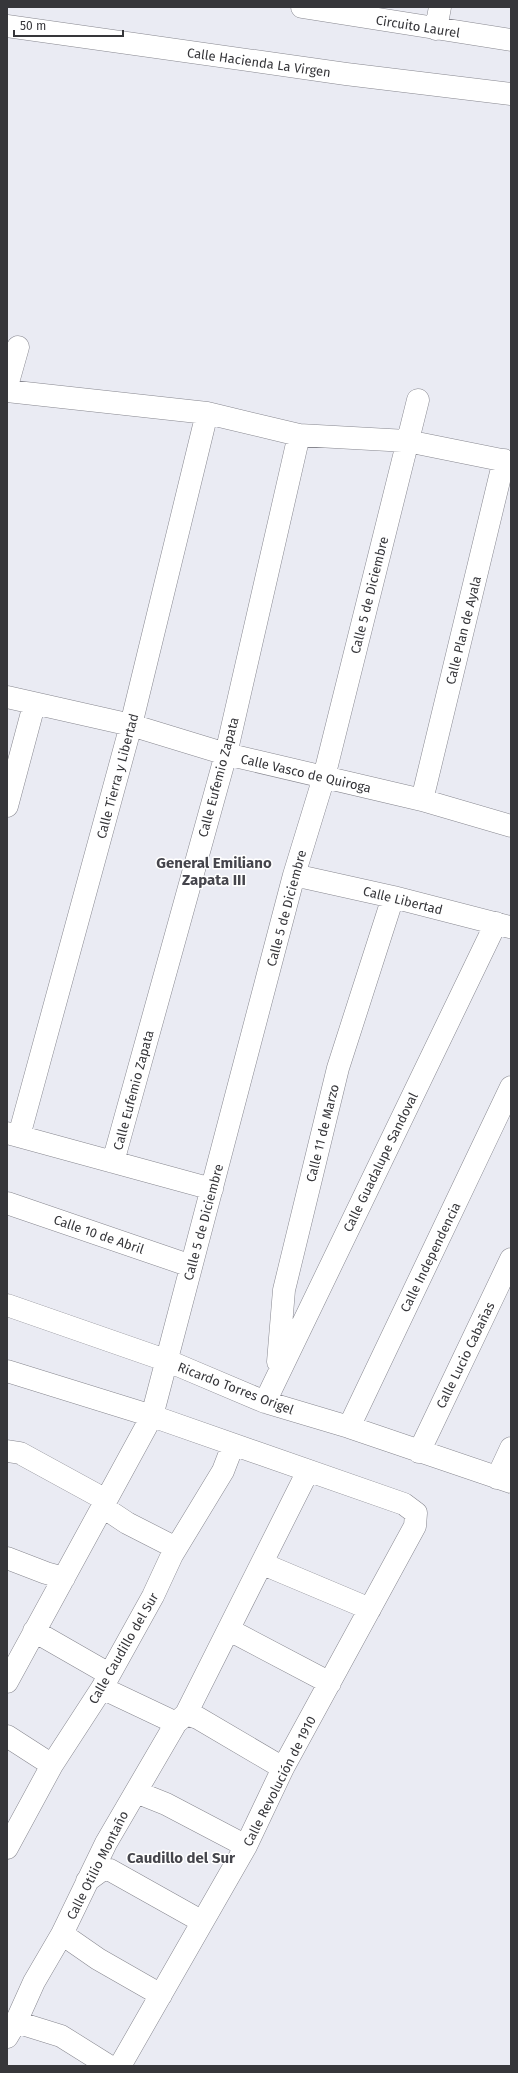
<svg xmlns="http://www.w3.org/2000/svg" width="518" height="2073" font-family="'Fira Sans',sans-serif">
<rect width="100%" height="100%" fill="#eaebf3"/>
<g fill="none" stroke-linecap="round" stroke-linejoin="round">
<defs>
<path id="minor" d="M302,7L511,40
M7,26L346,74L511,94
M436,29L440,7
M7,386L18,347
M7,391L207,413L299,435L407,441L511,462
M7,697L131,725L226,754L422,800L511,826
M422,800L504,460
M7,806L34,705
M294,875L393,897L510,927
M7,1133L212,1189
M19,1136L131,725L207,413
M113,1162L226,754L299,435
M7,1203L191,1266
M7,1305L168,1361L265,1402L349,1427L511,1482
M278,1362L284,1290L338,1068L393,897
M7,1371L152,1416L404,1504L416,1513L415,1526L283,1768L246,1846L120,2066
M265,1402L496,923
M349,1427L511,1087
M7,1451L20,1453L106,1500
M419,1452L511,1259
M497,1478L511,1448
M103,1507L127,1523L176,1548
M7,1558L46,1573L64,1578
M263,1564L370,1609
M34,1631L109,1674
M227,1634H237L330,1683
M7,1682L152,1416L294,875L324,777L418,400
M102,1688L176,1723
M186,1714L198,1718L283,1768
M7,1736L52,1765
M136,1792L166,1804L246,1846
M7,1848L52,1765L102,1688L153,1596L172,1555L223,1471L233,1445
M87,1881L102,1870H110L201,1921
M62,1934L98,1959L161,1995
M16,2022L61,2036L109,2066
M7,2037L16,2022L34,1982L62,1934L106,1843L176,1723L186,1714L308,1471"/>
</defs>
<use href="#minor" stroke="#87878f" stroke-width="23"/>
<use href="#minor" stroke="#fff" stroke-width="22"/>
</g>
<g text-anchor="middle" stroke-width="3" stroke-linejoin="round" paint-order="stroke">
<g font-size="13" fill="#36363a" stroke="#fff">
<text transform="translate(418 26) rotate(9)" y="5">Circuito Laurel</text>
<text transform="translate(259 62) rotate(8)" y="5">Calle Hacienda La Virgen</text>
<text transform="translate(369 595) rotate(-76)" y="5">Calle 5 de Diciembre</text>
<text transform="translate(463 630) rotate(-76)" y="5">Calle Plan de Ayala</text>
<text transform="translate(306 773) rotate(13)" y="5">Calle Vasco de Quiroga</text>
<text transform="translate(117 776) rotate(-75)" y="5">Calle Tierra y Libertad</text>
<text transform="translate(218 777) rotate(-75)" y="5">Calle Eufemio Zapata</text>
<text transform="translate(403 900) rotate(14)" y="5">Calle Libertad</text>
<text transform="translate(286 908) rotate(-75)" y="5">Calle 5 de Diciembre</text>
<text transform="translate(133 1090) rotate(-75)" y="5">Calle Eufemio Zapata</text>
<text transform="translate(322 1133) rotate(-76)" y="5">Calle 11 de Marzo</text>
<text transform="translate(380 1162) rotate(-64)" y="5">Calle Guadalupe Sandoval</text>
<text transform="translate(203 1222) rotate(-75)" y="5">Calle 5 de Diciembre</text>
<text transform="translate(99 1234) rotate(19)" y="5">Calle 10 de Abril</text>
<text transform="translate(430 1257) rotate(-64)" y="5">Calle Independencia</text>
<text transform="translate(465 1355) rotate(-64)" y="5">Calle Lucio Cabañas</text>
<text transform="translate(236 1388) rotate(21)" y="5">Ricardo Torres Origel</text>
<text transform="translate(123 1648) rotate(-60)" y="5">Calle Caudillo del Sur</text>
<text transform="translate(279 1781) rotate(-63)" y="5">Calle Revolución de 1910</text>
<text transform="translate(97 1865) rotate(-63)" y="5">Calle Otilio Montaño</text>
</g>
<g font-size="15" font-weight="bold" fill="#45454c" stroke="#fff">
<text x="214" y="868">General Emiliano<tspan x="214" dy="17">Zapata III</tspan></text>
<text x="181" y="1863">Caudillo del Sur</text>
</g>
</g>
<rect width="518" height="2073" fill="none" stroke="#36363a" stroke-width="16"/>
<path d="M14 30v6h109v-6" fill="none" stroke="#36363a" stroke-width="2"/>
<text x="20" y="30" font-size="12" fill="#36363a" stroke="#ffffff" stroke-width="3" paint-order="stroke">50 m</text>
</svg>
